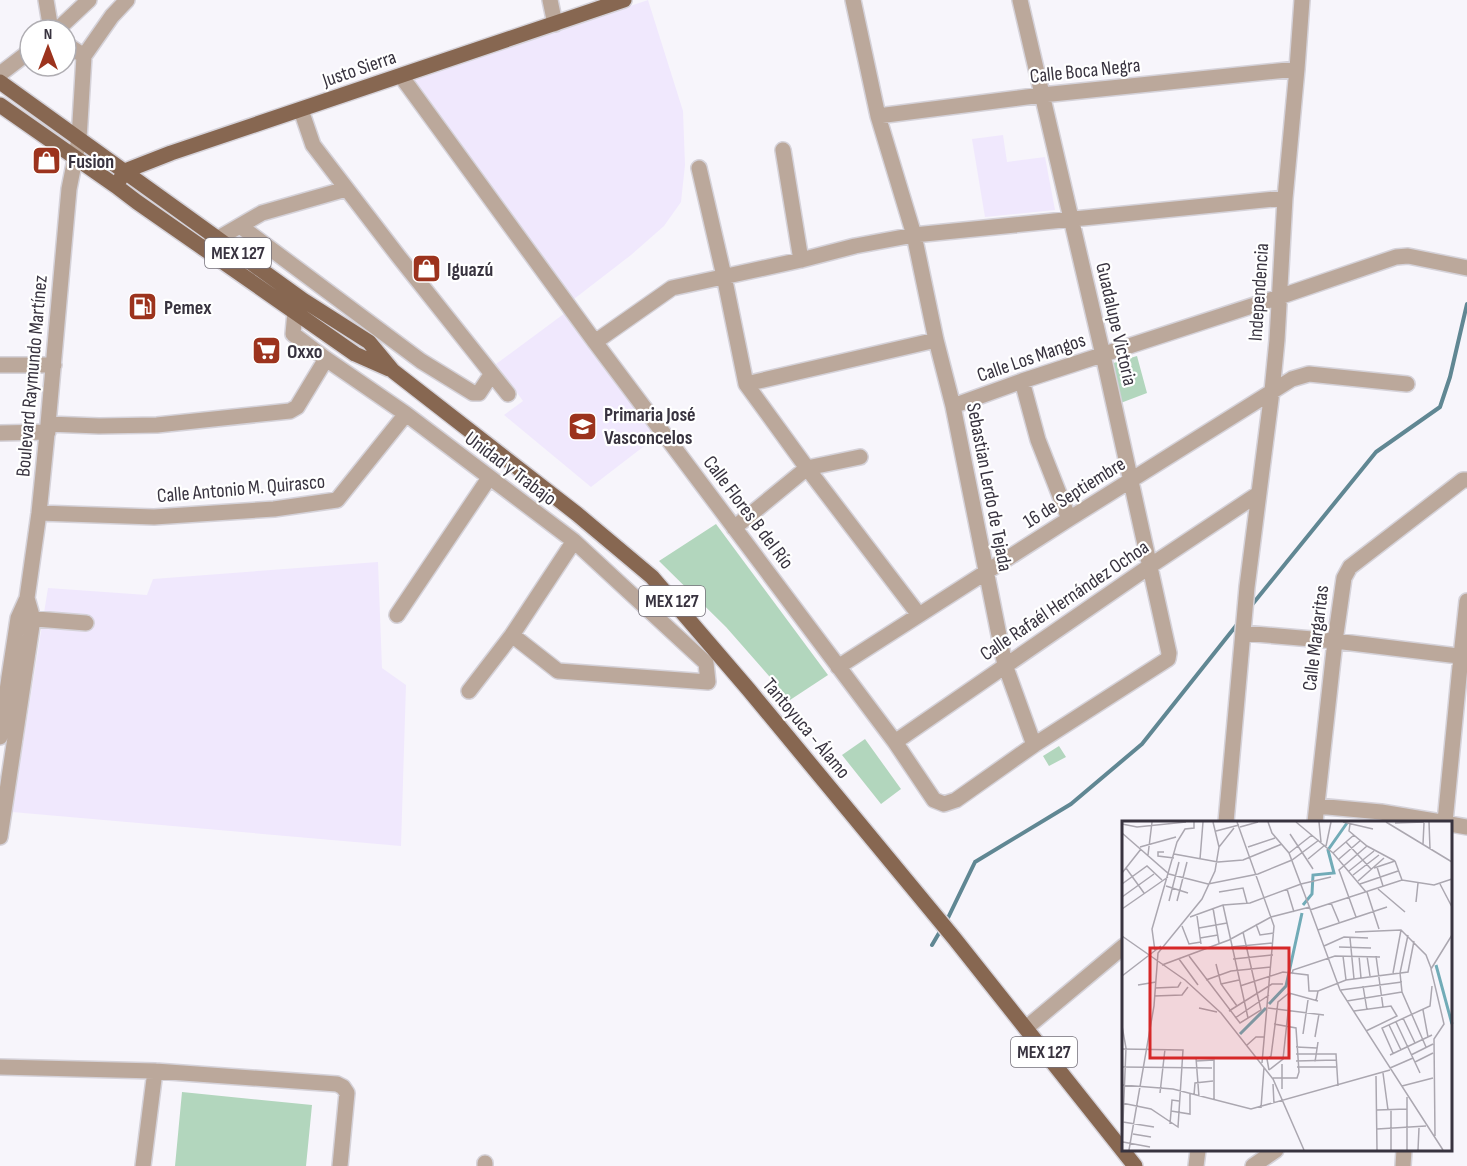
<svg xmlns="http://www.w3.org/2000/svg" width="1467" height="1166" font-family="'Sofia Sans Condensed',sans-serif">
<rect width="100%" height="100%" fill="#f7f5fb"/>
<path fill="#f0e8fd" d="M648,0L683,111L685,165L681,202L664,226L631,255L574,299L412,79Z
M1003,135L1007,162L1045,157L1055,210L985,217L972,139Z
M565,313L656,437L591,487L504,415L523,401L496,364Z
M378,562L382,668L406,685L401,846L12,812L48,588L147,595L153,579Z"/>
<path fill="#b2d6bd" d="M1137,356L1147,393L1118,404L1110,364Z
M716,524L828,675L790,700L726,627L659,561Z
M865,739L901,789L881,804L842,755Z
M1059,746L1066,757L1049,766L1043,756Z
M182,1092L312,1105L306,1166H175Z"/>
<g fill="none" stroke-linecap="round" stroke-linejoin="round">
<path stroke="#608793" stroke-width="4" d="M1251,606L1376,452L1440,407L1450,377L1467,304
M946,922L975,862L1071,804L1142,744L1239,622
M932,945L942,928"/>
<defs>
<path id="minor" d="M46,0L51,30
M550,0L555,24
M853,0L878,116L914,235L936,340L953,406L1005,665L1034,745
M57,30L89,0
M66,44L84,56
M0,74L30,51
M401,76L595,342L895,742L934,800L944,804L956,800L1034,745L1168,659L1169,653L1103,355L1020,0
M301,110L313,145L399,257L508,394
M878,116L1042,95L1297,69
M783,150L801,260
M699,168L724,276L746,384L807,468L919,615
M240,226L421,361L473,393H479L491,375
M203,248L217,239L262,213L346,189
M302,302L295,312L293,334L326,359L406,414L574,541L706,663L708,682L558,671L512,635
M595,342L672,288L801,260L855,246L914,235L1285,198
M0,365H54
M1022,381L1038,440L1069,519
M746,384L936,340
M953,406L1022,381L1279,297L1396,257L1408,256L1467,268
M48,424L99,426L157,425L290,411L297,407L326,359
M0,433L48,432
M39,513L154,517L274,509L337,500L406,414
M734,528L807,468L860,457
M397,615L489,478
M24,618L86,623
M1243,633L1335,641L1467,657
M838,667L1069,519L1292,379L1309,374L1407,384
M469,691L512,635L574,541
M0,737L18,618L27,598L39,513L48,424L69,189L79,139L84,56L112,16L127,0
M895,742L1150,566L1258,494
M1317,806L1381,812L1441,822
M1226,822L1247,587L1272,391L1277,340L1285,198L1297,69L1302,0
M1315,822L1335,641L1344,578L1350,567L1463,480H1467
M1445,822L1461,656L1467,601
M1450,824L1467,827
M0,837L33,619L27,598
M1026,1028L1124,946
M0,1067L155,1071L337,1084L343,1087L347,1093L340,1166
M485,1163V1166
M143,1166L155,1071
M1196,1166L1198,1150
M1253,1166L1276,1150
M1403,1166L1404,1150"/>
<path id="major" d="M0,82L303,300L369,342L393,371L577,514L652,577L749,690L954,938L1135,1166
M0,105L116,186L137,202L355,354L389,369
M116,186L125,171L171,153L624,0"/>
</defs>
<use href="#minor" stroke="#d5d2d9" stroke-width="18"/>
<use href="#major" stroke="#d5d2d9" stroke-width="18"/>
<use href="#minor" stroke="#bba89b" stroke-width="15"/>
<use href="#major" stroke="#876751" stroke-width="15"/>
</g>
<defs>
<symbol id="shop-square" viewBox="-11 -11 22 22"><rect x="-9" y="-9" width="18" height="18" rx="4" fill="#9c331d" stroke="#fff"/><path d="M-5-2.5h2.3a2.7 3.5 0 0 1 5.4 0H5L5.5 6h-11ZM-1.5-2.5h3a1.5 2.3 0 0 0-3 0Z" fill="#fff"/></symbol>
<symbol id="fuel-square" viewBox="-11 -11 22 22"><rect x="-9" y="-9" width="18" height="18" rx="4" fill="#9c331d" stroke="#fff"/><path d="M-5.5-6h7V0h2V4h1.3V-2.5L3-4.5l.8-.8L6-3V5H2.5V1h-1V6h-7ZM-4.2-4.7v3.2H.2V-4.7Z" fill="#fff"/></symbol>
<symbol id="supermarket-square" viewBox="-11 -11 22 22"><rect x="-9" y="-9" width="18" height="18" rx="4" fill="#9c331d" stroke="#fff"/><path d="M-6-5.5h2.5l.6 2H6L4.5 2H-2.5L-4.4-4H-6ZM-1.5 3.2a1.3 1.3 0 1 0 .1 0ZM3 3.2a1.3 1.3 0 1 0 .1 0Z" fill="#fff"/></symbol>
<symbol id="school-square" viewBox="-11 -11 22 22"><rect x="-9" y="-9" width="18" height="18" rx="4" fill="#9c331d" stroke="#fff"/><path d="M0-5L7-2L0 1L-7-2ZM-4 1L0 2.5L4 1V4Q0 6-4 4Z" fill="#fff"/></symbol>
</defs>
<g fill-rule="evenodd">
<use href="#shop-square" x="30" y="144" width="33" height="33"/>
<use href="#shop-square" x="410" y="252" width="33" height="33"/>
<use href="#fuel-square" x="126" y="290" width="33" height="33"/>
<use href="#supermarket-square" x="250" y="334" width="33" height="33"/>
<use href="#school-square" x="566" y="410" width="33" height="33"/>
</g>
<g text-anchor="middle" stroke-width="4.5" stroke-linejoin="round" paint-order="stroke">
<g fill="#fff" stroke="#747079" stroke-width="1.5">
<rect x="205" y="238" width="66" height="30" rx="4.5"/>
<rect x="639" y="586" width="66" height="30" rx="4.5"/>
<rect x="1011" y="1037" width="66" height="30" rx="4.5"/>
</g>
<g font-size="18" font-weight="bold" fill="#38333f">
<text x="238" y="259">MEX 127</text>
<text x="672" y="607">MEX 127</text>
<text x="1044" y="1058">MEX 127</text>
</g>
<g font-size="20" fill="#38333f" stroke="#fff">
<text transform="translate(359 68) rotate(-19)" y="7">Justo Sierra</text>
<text transform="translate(1085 70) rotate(-6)" y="7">Calle Boca Negra</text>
<text transform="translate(1258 292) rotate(-86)" y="7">Independencia</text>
<text transform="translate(1117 324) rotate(77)" y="7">Guadalupe Victoria</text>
<text transform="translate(1031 357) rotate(-19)" y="7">Calle Los Mangos</text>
<text transform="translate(31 376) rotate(-85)" y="7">Boulevard Raymundo Martínez</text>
<text transform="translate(511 468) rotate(37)" y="7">Unidad y Trabajo</text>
<text transform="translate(990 487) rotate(79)" y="7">Sebastian Lerdo de Tejada</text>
<text transform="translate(241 488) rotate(-5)" y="7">Calle Antonio M. Quirasco</text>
<text transform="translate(1074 492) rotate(-32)" y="7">16 de Septiembre</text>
<text transform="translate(749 512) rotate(53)" y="7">Calle Flores B del Río</text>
<text transform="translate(1064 600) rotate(-34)" y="7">Calle Rafaél Hernández Ochoa</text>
<text transform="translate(1315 638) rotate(-83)" y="7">Calle Margaritas</text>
<text transform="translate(807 728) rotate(50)" y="7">Tantoyuca - Álamo</text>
</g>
<g font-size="20" font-weight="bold" fill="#38333f" stroke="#fff" text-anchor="start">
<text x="68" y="168">Fusion</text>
<text x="447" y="276">Iguazú</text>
<text x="164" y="314">Pemex</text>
<text x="287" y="358">Oxxo</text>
<text x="604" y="421">Primaria José<tspan x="604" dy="23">Vasconcelos</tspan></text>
</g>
</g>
<g transform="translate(1122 821)">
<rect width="330" height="330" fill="#f7f5fb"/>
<path fill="none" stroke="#71abb7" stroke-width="3" d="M181,84L190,73L191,54L212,52L206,29L225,2M314,144L330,203M147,183L164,165L180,92M118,213L144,187"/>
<path fill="none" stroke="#aba7b0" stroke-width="1.5" d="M91,1L97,26M115,1L152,105L140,242M146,1L150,12L167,32L187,85M174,1L211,32L244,71M197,1L199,21M221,1L251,8M264,1L330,41M307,1L308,28M273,2L302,1M0,3L15,6L64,1M228,3L227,10L245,25L273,40M118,6L136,1M94,10L117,4M0,12L47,53L86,63L136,53L170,39L197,19M168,13L191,48M224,21L249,48M301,23L302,2M204,25L209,1M18,26L54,16M126,26L153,17M42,31H36V35L52,37M167,32L190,14M211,32L232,14M52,33L96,41L121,39L160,23M26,34L30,1M78,38L81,1M186,38L203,24M217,38L239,19M273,40L280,59M255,46L261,65M4,47L22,72M252,47L273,40M227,50L252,30M0,52L19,28M231,54L257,34M236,60L262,37M0,63L25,45L40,59M179,63L209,56M238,63L276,50M318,63L330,86M44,65L66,72M165,68L172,91M256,68L283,91M97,71L121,67L125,82M245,71L257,108M0,76L32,53M47,80L57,41M55,80L65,41M294,81L296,62M209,82L217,101M101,84L126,197M187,85L218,169L321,329M91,87L97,122M0,88L46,56M188,89L280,59L312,64L330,58M75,95L79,123M68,96L101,84L128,82L179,63M234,96L217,49L245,25M134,103L138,114L152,112M60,105L67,123L79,121M77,107L105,102M196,109L265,86M233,111L279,109L304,134L309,147M286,114L278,152L280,171L304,226M0,115L63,159L99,192L151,258L182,329M78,117L96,114M228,117L232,158M202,125L222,116L246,117M109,126L151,122M217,126L249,127M33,130L30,108L55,21L63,8L72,7V1M67,135L118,202L139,189L121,111M221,135L224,159M237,135L239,157M245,135L248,155M254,135L261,186M57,138L76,164M111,138L151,134M94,143L99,163L115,185M40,144L107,119L149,96L188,86M271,152L279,109M170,153L171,149L213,135L258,136M0,155L39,125M84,159L109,150L149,146M99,163L117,159M16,164L34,161M118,165L161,151L186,154L187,170H196M241,165L245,189M33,167L56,166L59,161M219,169L280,161M32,175L60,174L66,166M194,180L196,170L224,159L286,151L292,120M225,180L280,171M77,187L95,191M146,187L202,194M301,189L306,216M107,190L150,163H161M232,190L269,185L275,195L244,210M113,197L147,174M281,197L293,222M274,201L298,252M267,204L279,229M0,205L4,227L0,325M181,213L186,179M193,216L197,193M125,224L134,216H143M174,226L195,227M0,228L61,229L56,306L29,288L0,282M271,232L260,207L308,185L310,165M174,233H214L216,265M268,234L310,214M289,234L311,223M74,237L77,276M74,240L92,239V279M174,240L214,239M193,241L196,221M293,241L311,232M160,243V268M0,246L90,247M175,246H214M268,247L291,237M147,249L145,238L149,235L156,181L167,172L196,180M147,249L161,238L168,173M261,252L266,289M254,255L255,329M151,257H175L177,251L174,207L152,203M151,263L152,283M0,264L51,268L129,288L268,249M280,265L311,257M38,272L43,228M72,274L73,262L91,260M139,287L142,246M255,289L285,288M49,290L68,293V273M1,301L32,306M48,303L50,279L57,280M255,308L304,305M11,313L29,316M313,315L312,218L322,203L309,148L330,114M1,321L28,326M7,329L32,185L36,132L80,78L93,50L97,26L112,7M269,329V289M285,329V276M296,329L297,307"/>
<path fill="#d62828" fill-opacity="0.15" stroke="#d62828" stroke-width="3" d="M28,127H167V237H28Z"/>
<rect width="330" height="330" fill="none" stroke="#38333f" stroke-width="3"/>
</g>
<g transform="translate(48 48)"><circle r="28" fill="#ffffff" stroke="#afadb2" stroke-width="1.5"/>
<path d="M0-4.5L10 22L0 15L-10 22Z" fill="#9c331d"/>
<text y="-9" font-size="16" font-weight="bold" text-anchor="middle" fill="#38333f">N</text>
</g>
</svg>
